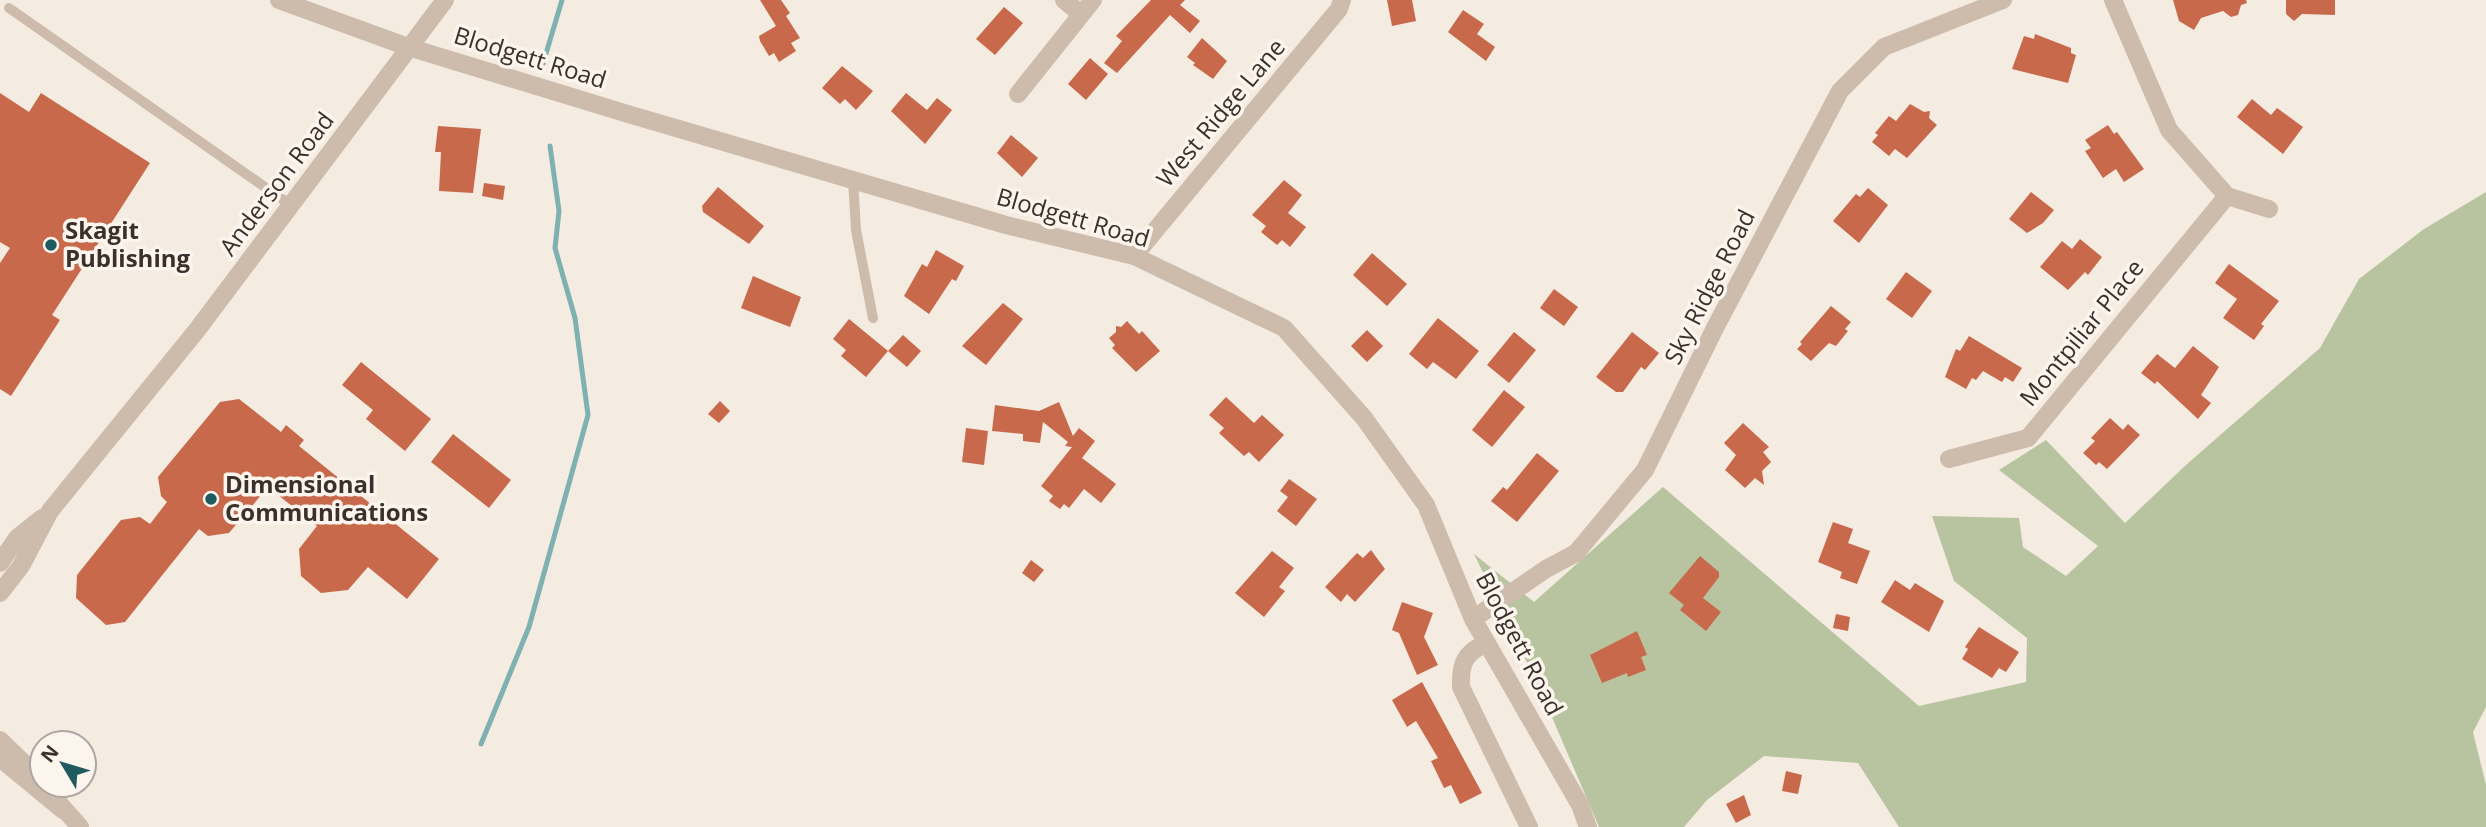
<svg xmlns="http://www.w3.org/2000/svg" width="2486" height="827" font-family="'Open Sans',sans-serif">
<rect width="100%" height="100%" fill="#f4ebe1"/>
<path fill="#b8c4a0" d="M2486,192V707L2473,732L2486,785V827H1899L1858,763L1764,756L1707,800L1684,827H1599L1540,689L1474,554L1534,602L1663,487L1919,706L2026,682L2027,638L1954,581L1932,516L2019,518L2023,547L2066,576L2098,546L1999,470L2046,440L2125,523L2187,464L2320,348L2359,279L2424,229Z"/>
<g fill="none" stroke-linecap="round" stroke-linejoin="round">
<path stroke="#7fb0b2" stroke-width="5" d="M542,67L562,0
M481,744L529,627L588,415L575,318L555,248L559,211L550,146"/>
</g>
<path fill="#c8694b" d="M760,0H781L790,13L786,16L800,38L791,43L796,51L779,62L774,53L769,56L760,41L759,36L776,26Z
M1151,0H1185L1180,5L1200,21L1190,33L1170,15L1117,73L1104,63L1122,41L1116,36Z
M1387,0H1412L1416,21L1392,26Z
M2173,0H2246L2247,3L2241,5L2238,15L2231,17L2223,11L2201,18L2194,30L2179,21Z
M2286,0H2335V15L2302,14L2294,21L2286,14Z
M1004,7L1023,23L995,55L976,39Z
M1463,10L1484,24L1477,34L1495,47L1486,61L1448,32Z
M2035,34L2071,48V53L2076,55L2068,83L2012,69L2024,36L2034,39Z
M1202,38L1227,61L1213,79L1193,65L1195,63L1187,57Z
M1090,58L1108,74L1086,100L1068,84Z
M842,66L873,91L856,110L845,99L840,104L822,88Z
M0,93L29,112L41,93L150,163L52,315L60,320L11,396L0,389V263L10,248L0,242Z
M906,93L927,110L937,98L952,110L925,144L891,111Z
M2252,99L2271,115L2277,108L2303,127L2283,154L2237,117Z
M1910,104L1924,112L1930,111L1929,118L1937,125L1907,158L1895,149L1889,156L1872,142L1878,135L1875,133L1889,116L1896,121Z
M2108,125L2114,134L2117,132L2144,169L2124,182L2116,169L2103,178L2085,151L2091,148L2085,140Z
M438,126L481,129L473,193L439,191L441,152H435Z
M1011,135L1038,158L1022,177L997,153Z
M1284,180L1302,195L1288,213L1306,227L1290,247L1282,240L1277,245L1261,232L1266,226L1252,215Z
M484,183L505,186L503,200L482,196Z
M718,187L764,226L749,244L703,212L702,206Z
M1868,188L1888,205L1859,243L1833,221L1856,194L1860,197Z
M2031,192L2054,210L2043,223L2027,233L2009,219Z
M2080,239L2102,257L2088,275L2085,272L2068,290L2040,267L2062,241L2072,249Z
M936,250L964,266L956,281L952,279L929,314L904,296L922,264L927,267Z
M1372,253L1407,284L1387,306L1353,275Z
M2229,264L2279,301L2261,324L2264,326L2254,340L2223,318L2237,299L2215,283Z
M1906,272L1932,291L1912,318L1886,299Z
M753,276L801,297L790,327L741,308Z
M1554,289L1578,307L1564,326L1540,308Z
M1003,303L1023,319L986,365L962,346Z
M1831,306L1851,322L1845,329L1848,331L1836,346L1829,343L1811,361L1797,349L1802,344L1800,342Z
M1438,318L1479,351L1456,379L1433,362L1427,369L1409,354Z
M849,319L888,351L866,377L841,356L846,350L833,339Z
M1127,321L1139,334L1142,331L1160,351L1136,372L1112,348L1115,345L1109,338L1116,332V326L1121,327Z
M1367,330L1383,346L1367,362L1351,346Z
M1514,332L1536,350L1509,383L1487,365Z
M1632,332L1659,353L1645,370L1641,367L1623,392H1616L1596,377Z
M903,335L921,351L907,367L888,351Z
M1969,336L2022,368L2013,382L2005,377L2002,382L1983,371L1976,380L1972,378L1966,389L1945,377L1956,349L1960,351Z
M2193,346L2219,367L2201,395L2211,403L2198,419L2157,381L2155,384L2141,373L2157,354L2175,368Z
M361,362L431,419L405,451L366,419L373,410L342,385Z
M1504,390L1525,407L1492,447L1472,430Z
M1226,397L1254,423L1262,415L1284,435L1259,462L1249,452L1244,456L1219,433L1224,428L1209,415Z
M239,399L281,432L286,425L304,440L299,446L439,559L407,599L368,567L348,590L321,593L301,576L299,549L317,526L268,487L229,533L208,536L199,529L125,622L106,625L76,598L77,575L121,520L140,517L150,524L167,502L161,496L158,477L220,402Z
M720,401L730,411L719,423L708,414Z
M1059,402L1073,436L1079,428L1095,441L1082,458L1116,484L1101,503L1084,489L1069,508L1064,504L1060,509L1049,501L1053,496L1041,486L1072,447L1065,446L1068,442L1043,422L1040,443L1023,441V434L992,431L995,405L1039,411Z
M2110,418L2123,430L2128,424L2140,435L2107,469L2099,462L2096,465L2083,453L2095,441L2091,438Z
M1743,423L1769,447L1763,452L1771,462L1762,471L1764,485L1755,478L1745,488L1725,470L1736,455L1724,443Z
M966,428L988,431L984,465L962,462Z
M453,434L511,480L489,508L431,462Z
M1537,453L1559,471L1517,522L1491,501L1503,487L1507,490Z
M1289,479L1317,499L1296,526L1277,511L1288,497L1280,491Z
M1833,522L1853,529L1848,543L1870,551L1857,584L1840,578L1842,572L1818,562Z
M1371,550L1385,569L1355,602L1347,594L1341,602L1325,587L1357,553L1363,558Z
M1272,551L1294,568L1279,587L1285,591L1264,617L1235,593Z
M1700,556L1719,572V577L1703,598L1721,612L1706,631L1680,610L1684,605L1669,593Z
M1031,560L1044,570L1034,582L1022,573Z
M1895,580L1910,590L1915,583L1944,601L1929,632L1881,602Z
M1402,602L1433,613L1424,637L1438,665L1417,675L1399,633L1392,630Z
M1836,614L1850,617L1848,631L1833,628Z
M1979,627L2019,652L2006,672L1999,668L1992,678L1962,659L1968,649L1965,647Z
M1637,631L1647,655L1641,657L1646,670L1628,677L1627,673L1602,683L1590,655Z
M1422,682L1482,793L1460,804L1451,785L1444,788L1431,761L1438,758L1416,721L1407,727L1392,700Z
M1786,771L1802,775L1798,794L1782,791Z
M1744,795L1751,815L1736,823L1726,804Z"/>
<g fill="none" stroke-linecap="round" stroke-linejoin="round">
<path stroke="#cdbbac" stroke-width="10" d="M9,8L292,206
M853,180L856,230L873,318"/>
<path stroke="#cdbbac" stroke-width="18" d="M279,0L408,47L628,114L1006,225L1134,256L1284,328L1364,418L1426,505L1473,619L1580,805L1588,827
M1064,0L1081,14
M2113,0L2169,130L2227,196L2269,209
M1018,94L1093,0
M1134,256L1339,9L1342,0
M1949,459L2028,438L2227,196
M1473,619L1546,569L1576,553L1645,470L1715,328L1840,91L1884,47L2003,0
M1486,643C1465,653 1460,663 1461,687L1529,827"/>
<path stroke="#cdbbac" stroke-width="18" d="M0,563L17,538L42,518
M0,593L21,566L50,511L197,330L445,0
M0,740L37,776
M0,758L63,810
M57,801L80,827"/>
</g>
<g fill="#1f5a5e" stroke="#fbf5ee" stroke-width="2.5">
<circle cx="51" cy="245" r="7"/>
<circle cx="211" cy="499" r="7"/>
</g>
<g text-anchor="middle" stroke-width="7" stroke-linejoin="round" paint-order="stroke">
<g font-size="24" fill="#3b302b" stroke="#fbf5ee">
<text transform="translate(530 58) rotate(17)" y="8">Blodgett Road</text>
<text transform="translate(1221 113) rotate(-50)" y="8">West Ridge Lane</text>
<text transform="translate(277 184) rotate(-53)" y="8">Anderson Road</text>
<text transform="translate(1073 218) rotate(16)" y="8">Blodgett Road</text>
<text transform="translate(1710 287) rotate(-63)" y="8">Sky Ridge Road</text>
<text transform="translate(2082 333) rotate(-51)" y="8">Montpiliar Place</text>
<text transform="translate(1519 644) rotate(62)" y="8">Blodgett Road</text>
</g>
<g font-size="24" font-weight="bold" fill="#3b302b" stroke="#fbf5ee" text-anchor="start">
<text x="65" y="239">Skagit<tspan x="65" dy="28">Publishing</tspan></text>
<text x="225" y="493">Dimensional<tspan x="225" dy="28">Communications</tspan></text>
</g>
</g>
<g transform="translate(63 764) rotate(308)"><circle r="33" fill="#fbf5ee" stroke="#aea6a0" stroke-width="2"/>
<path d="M0-5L12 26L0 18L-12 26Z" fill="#1f5a5e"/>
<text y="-10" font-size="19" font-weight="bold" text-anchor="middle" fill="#3b302b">N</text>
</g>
</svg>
